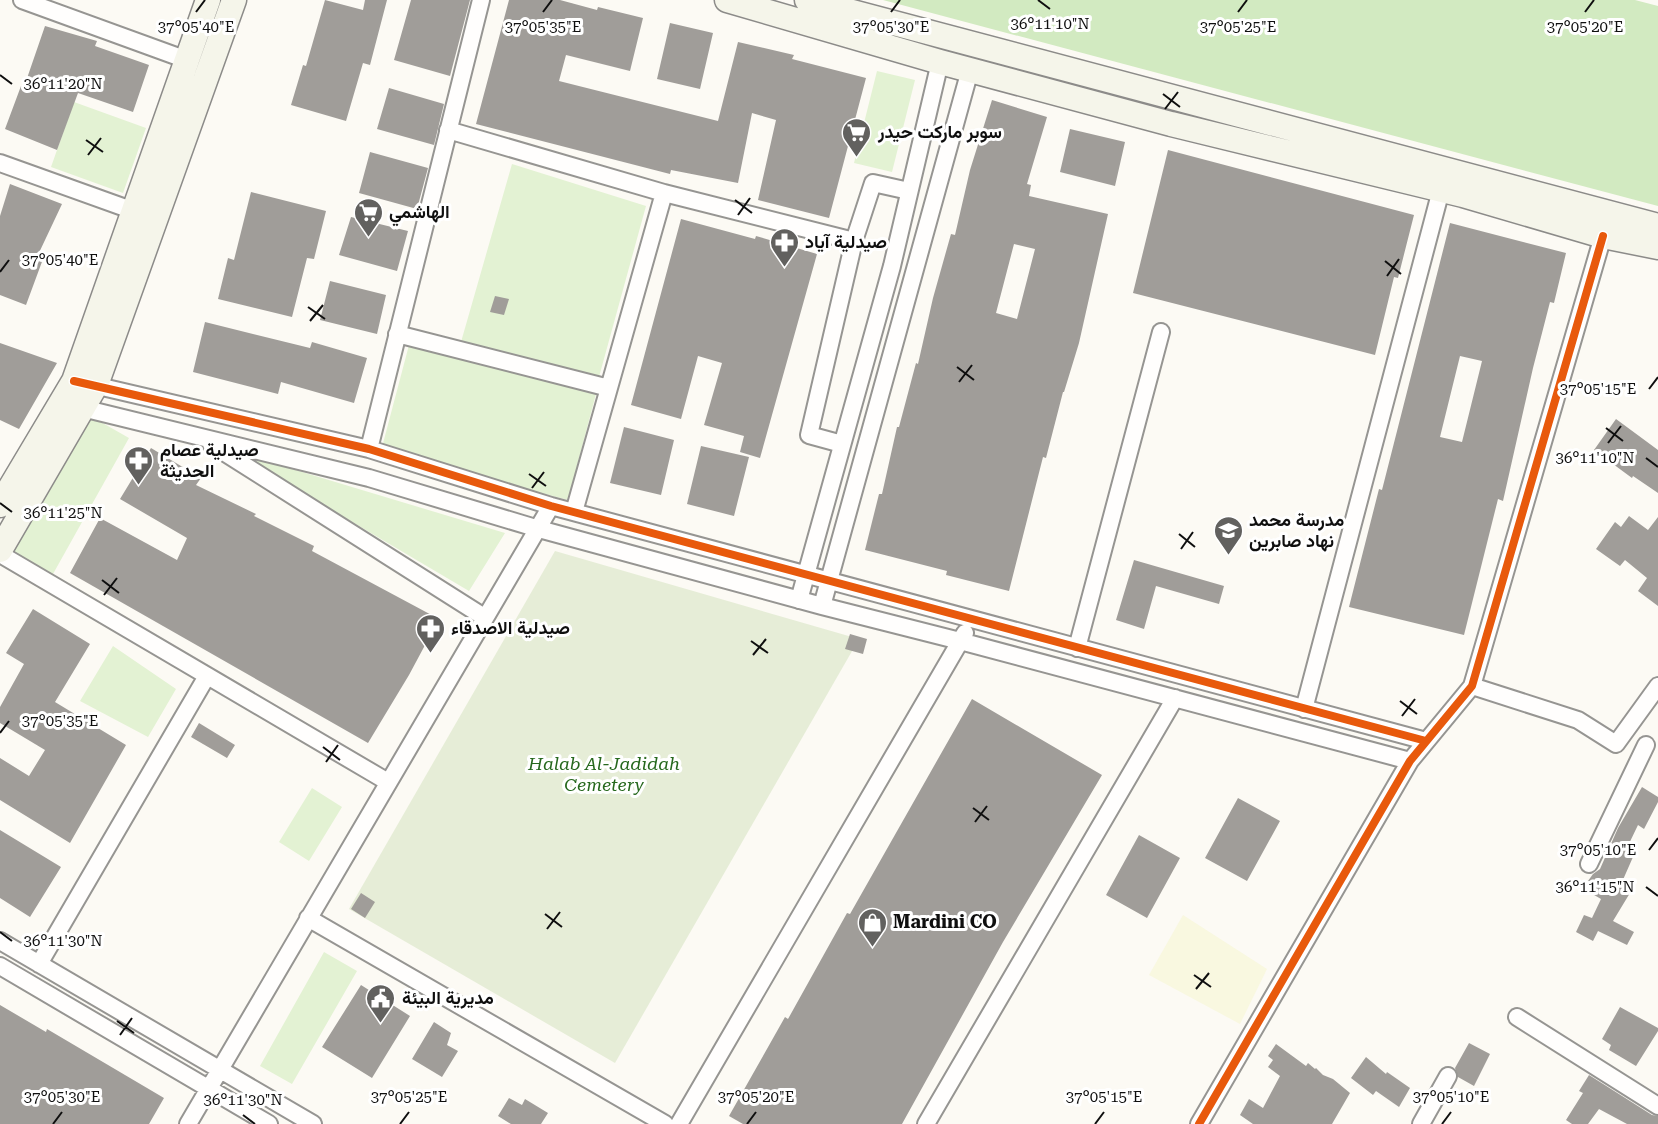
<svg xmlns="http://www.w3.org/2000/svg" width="1658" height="1124" font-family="'Roboto Serif',Vazirmatn,serif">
<rect width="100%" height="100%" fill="#fcfaf4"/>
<path fill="#f9f8e0" d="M1183,915L1267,969L1240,1024L1149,975Z"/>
<path fill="#e3f2d3" d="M877,71L915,80L892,172L854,163Z
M74,102L146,128L123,193L51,167Z
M512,164L646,206L599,377L461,342Z
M409,345L596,394L568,500L381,451Z
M85,413L129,438L53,574L8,549Z
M232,451L505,533L469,591Z
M113,646L176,689L148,737L80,701Z
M312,788L342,807L309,861L279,842Z
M324,952L357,971L292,1084L260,1066Z"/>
<path fill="#d2eac1" d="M883,0H1635L1658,6V206Z"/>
<path fill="#e6edd7" d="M555,551L859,639L615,1063L349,909Z"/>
<path fill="#a09d99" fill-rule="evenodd" d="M325,0L363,10L365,0H387L370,65L363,63L346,121L291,105L303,65L306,66Z
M411,0H470L450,76L394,60Z
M509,0H560L597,10L598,7L643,18L630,71L566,55L559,81L718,121L738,42L794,55L792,59L866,78L829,218L758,200L776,120L752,113L738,183L671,170L670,174L476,124Z
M670,23L713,33L700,89L657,79Z
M45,26L97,41L95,46L149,65L133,112L78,93L57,150L5,129L21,86L24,87Z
M389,88L444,104L434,145L377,129Z
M992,100L1047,117L1027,184L1031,185L1029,196L1108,214L1079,343L1064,392H1063L1046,458L1043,457L1009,591L946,575L947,571L865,550L879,494H882L897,427H899L916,363L918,364L933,298L951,234L955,235L970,170ZM1014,244L1035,249L1017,319L996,313Z
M1070,129L1125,142L1115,186L1060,172Z
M1168,150L1414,215L1398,278L1394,277L1375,355L1133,293Z
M370,152L428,168L417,209L359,193Z
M10,184L62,204L37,257L43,259L26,305L0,295V216Z
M251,192L326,211L314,259L307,258L292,317L218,299L228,258L234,260Z
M351,217L408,231L397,271L339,255Z
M681,219L755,239L756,236L817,254L760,458L740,452L744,436L704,425L722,363L698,356L681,419L631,405Z
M1450,223L1566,253L1554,303L1550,302L1533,368L1503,501L1498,499L1464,635L1349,607L1379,489L1382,490ZM1460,356L1482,361L1462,442L1440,437Z
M330,281L386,295L377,334L320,320Z
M495,296L509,299L504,315L490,312Z
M205,322L310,348L312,342L367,358L354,403L281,382L278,394L193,372Z
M0,343L57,363L19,429L0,420Z
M1616,419L1658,450V493L1633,476L1632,478L1594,450Z
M624,427L674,440L661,495L610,483Z
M701,446L749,457L734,516L687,504Z
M151,448L201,478L196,485L256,514L254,516L314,546L312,551L439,619L409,675L368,743L70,573L100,518L177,560L187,538L120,499Z
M1629,516L1648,530L1658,517V606L1638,591L1647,578L1625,560L1620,566L1596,549L1615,522L1621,527Z
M1134,560L1224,586L1219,604L1156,586L1144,629L1116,620Z
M33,609L90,644L55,702L126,745L70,843L0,800V758L29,776L45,750L0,723V707L24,664L6,653Z
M850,634L867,639L863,654L845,649Z
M972,699L1102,775L1003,942L902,1124H743L729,1116L785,1017L788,1019L847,913L850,914Z
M199,723L235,745L227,758L191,737Z
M1642,787L1658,797V802L1644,829L1638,825L1625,852L1633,857L1622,882L1633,888L1613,921L1634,932L1627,945L1598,931L1593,941L1576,932L1584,915L1592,918L1601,899L1589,892L1592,884L1588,881L1593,874L1600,869L1618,828Z
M1238,798L1280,821L1247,881L1205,858Z
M0,830L61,867L30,917L0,898Z
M1139,835L1180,858L1147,918L1106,895Z
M361,893L375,902L365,918L351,909Z
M361,985L410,1016L372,1078L322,1047Z
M0,1005L46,1032L47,1029L164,1098L149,1124H0Z
M1620,1007L1658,1028V1031L1636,1066L1609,1050L1611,1045L1602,1039Z
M434,1022L451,1033L447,1045L458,1051L442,1077L412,1059Z
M1469,1043L1490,1054L1474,1086L1458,1077L1455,1068Z
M1276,1044L1306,1066L1308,1063L1315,1069L1316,1068L1323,1075L1333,1079L1350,1093L1332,1124H1253L1240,1115L1249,1099L1263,1108L1280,1076L1268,1067L1273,1060L1268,1056Z
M1366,1057L1386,1074L1387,1072L1410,1088L1399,1107L1376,1091L1373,1095L1351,1078Z
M1589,1075L1652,1115L1658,1116V1124H1627L1599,1109L1588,1124H1572L1566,1120L1583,1093L1579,1091Z
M509,1098L522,1105L525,1099L548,1113L541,1124H511L498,1116Z"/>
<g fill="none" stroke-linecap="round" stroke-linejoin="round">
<defs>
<path id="street" d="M22,0L187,60
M448,130L664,193L574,512
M0,163L134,211
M664,193L854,241L873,183L909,191
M397,334L609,388
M85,383L369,449L551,506L1426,741
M74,406L369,478L539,529L822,606L960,641L1410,761
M211,444L484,617
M842,444L809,435L854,241
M369,449L481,0
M0,554L388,782
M799,600L892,266L940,62
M822,606L970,70
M1077,648L1161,332
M1472,686L1578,720L1616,744L1658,686
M1304,709L1441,190
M1589,864L1646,745
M308,918L665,1124
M0,941L313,1124
M39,964L207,676
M0,966L269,1124
M1517,1017L1658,1106
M188,1124L551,506
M679,1124L965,633
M926,1124L1175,698
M1199,1124L1410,761L1472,686L1603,236
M1421,1124L1448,1076"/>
<path id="secondary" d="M727,0L940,62L1171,124L1463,195L1603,236L1658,247
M807,0L1658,226
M0,505L74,381L208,0
M0,550L96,385L234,0"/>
</defs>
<use href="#street" stroke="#969592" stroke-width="20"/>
<use href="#secondary" stroke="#8c8b89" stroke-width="27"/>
<use href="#street" stroke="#fffefd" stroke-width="16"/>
<use href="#secondary" stroke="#f5f5ea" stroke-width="24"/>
<defs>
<path id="cycleway" d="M74,381L369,449L551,506L1426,741
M1199,1124L1410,761L1472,686L1603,236"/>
</defs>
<use href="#cycleway" stroke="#fff" stroke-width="11"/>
<use href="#cycleway" stroke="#e8590c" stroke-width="8"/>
</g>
<path fill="none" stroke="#0f0f0f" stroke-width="2" d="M1038,0L1050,9M196,12L205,0M543,12L552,0M891,12L900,0M1238,12L1247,0M1585,12L1594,0M0,75L12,84M1163,94L1180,107M1165,109L1178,92M86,140L103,152M88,155L101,138M735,200L752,213M738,215L750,198M1385,261L1401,274M0,272L9,260M1387,276L1399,259M308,307L325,319M310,321L323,305M957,367L974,380M959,382L972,365M1649,389L1658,377M1606,428L1623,441M1608,443L1621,426M1646,458L1658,467M529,474L546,486M532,488L544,472M0,503L12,512M1179,534L1195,547M1181,549L1193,532M102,580L119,593M104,595L117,578M751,641L768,653M753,655L766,639M1400,701L1417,714M1402,716L1415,699M0,733L9,721M323,747L340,760M326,762L338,745M973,808L989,820M975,822L987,806M1649,850L1658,838M1646,887L1658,896M545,914L562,927M547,929L560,912M0,932L12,941M1194,975L1211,987M1196,989L1209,973M117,1021L134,1033M120,1035L132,1018M243,1115L255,1124M53,1124L62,1112M400,1124L409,1112M747,1124L756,1112M1095,1124L1104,1112M1442,1124L1451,1112"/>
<defs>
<symbol id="supermarket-pin" viewBox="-11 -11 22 30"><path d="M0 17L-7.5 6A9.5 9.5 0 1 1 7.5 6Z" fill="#62615f" stroke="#fff"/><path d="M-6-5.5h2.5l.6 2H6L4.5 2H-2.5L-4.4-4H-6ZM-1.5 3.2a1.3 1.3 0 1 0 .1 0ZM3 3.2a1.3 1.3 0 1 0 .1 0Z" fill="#fff"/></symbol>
<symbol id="pharmacy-pin" viewBox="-11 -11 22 30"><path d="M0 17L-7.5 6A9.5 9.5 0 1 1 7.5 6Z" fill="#62615f" stroke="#fff"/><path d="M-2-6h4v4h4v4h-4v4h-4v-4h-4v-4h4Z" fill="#fff"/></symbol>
<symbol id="school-pin" viewBox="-11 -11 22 30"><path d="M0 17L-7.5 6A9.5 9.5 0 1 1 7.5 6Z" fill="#62615f" stroke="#fff"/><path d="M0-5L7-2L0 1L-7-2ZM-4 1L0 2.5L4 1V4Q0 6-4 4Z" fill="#fff"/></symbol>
<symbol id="shop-pin" viewBox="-11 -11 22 30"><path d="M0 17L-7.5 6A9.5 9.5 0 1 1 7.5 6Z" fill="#62615f" stroke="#fff"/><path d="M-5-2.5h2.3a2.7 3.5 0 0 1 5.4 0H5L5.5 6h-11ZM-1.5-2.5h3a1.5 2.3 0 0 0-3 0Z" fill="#fff"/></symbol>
<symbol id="civic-pin" viewBox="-11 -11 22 30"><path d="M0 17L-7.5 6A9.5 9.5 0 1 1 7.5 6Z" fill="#62615f" stroke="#fff"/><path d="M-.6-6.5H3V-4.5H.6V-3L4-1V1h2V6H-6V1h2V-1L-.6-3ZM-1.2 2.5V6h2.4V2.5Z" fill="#fff"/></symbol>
</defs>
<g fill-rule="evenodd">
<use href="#supermarket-pin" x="840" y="116" width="33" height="45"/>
<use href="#supermarket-pin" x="352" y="196" width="33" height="45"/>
<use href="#pharmacy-pin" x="768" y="226" width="33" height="45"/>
<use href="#pharmacy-pin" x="122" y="444" width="33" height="45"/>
<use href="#school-pin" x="1212" y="514" width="33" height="45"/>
<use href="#pharmacy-pin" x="414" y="612" width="33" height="45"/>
<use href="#shop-pin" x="856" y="906" width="33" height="45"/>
<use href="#civic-pin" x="364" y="982" width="33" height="45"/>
</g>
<g text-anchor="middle" stroke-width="6" stroke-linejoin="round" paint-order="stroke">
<g font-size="18" font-weight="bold" fill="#0f0f0f" stroke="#fff" text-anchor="start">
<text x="878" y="138">سوبر ماركت حيدر</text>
<text x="389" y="218">الهاشمي</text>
<text x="805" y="248">صيدلية آياد</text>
<text x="160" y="456">صيدلية عصام<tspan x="160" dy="21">الحديثة</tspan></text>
<text x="1249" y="526">مدرسة محمد<tspan x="1249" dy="21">نهاد صابرين</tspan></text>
<text x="451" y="634">صيدلية الاصدقاء</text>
<text x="893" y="928">Mardini CO</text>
<text x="402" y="1004">مديرية البيئة</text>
</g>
<g font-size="18" font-style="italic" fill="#26681d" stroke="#fff">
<text x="604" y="770">Halab Al-Jadidah<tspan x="604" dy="21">Cemetery</tspan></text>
</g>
</g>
<g font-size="15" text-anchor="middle" fill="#0f0f0f" stroke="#fff" stroke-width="6" stroke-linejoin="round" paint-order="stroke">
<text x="1050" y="29">36°11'10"N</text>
<text x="196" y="32">37°05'40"E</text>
<text x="543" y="32">37°05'35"E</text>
<text x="891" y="32">37°05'30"E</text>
<text x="1238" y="32">37°05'25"E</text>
<text x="1585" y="32">37°05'20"E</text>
<text x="63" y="89">36°11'20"N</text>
<text x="60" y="265">37°05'40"E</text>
<text x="1598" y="394">37°05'15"E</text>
<text x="1595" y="463">36°11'10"N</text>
<text x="63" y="518">36°11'25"N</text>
<text x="60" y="726">37°05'35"E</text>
<text x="1598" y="855">37°05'10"E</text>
<text x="1595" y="892">36°11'15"N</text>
<text x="63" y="946">36°11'30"N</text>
<text x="62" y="1102">37°05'30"E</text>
<text x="409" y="1102">37°05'25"E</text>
<text x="756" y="1102">37°05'20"E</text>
<text x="1104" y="1102">37°05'15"E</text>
<text x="1451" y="1102">37°05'10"E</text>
<text x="243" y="1105">36°11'30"N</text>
</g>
</svg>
